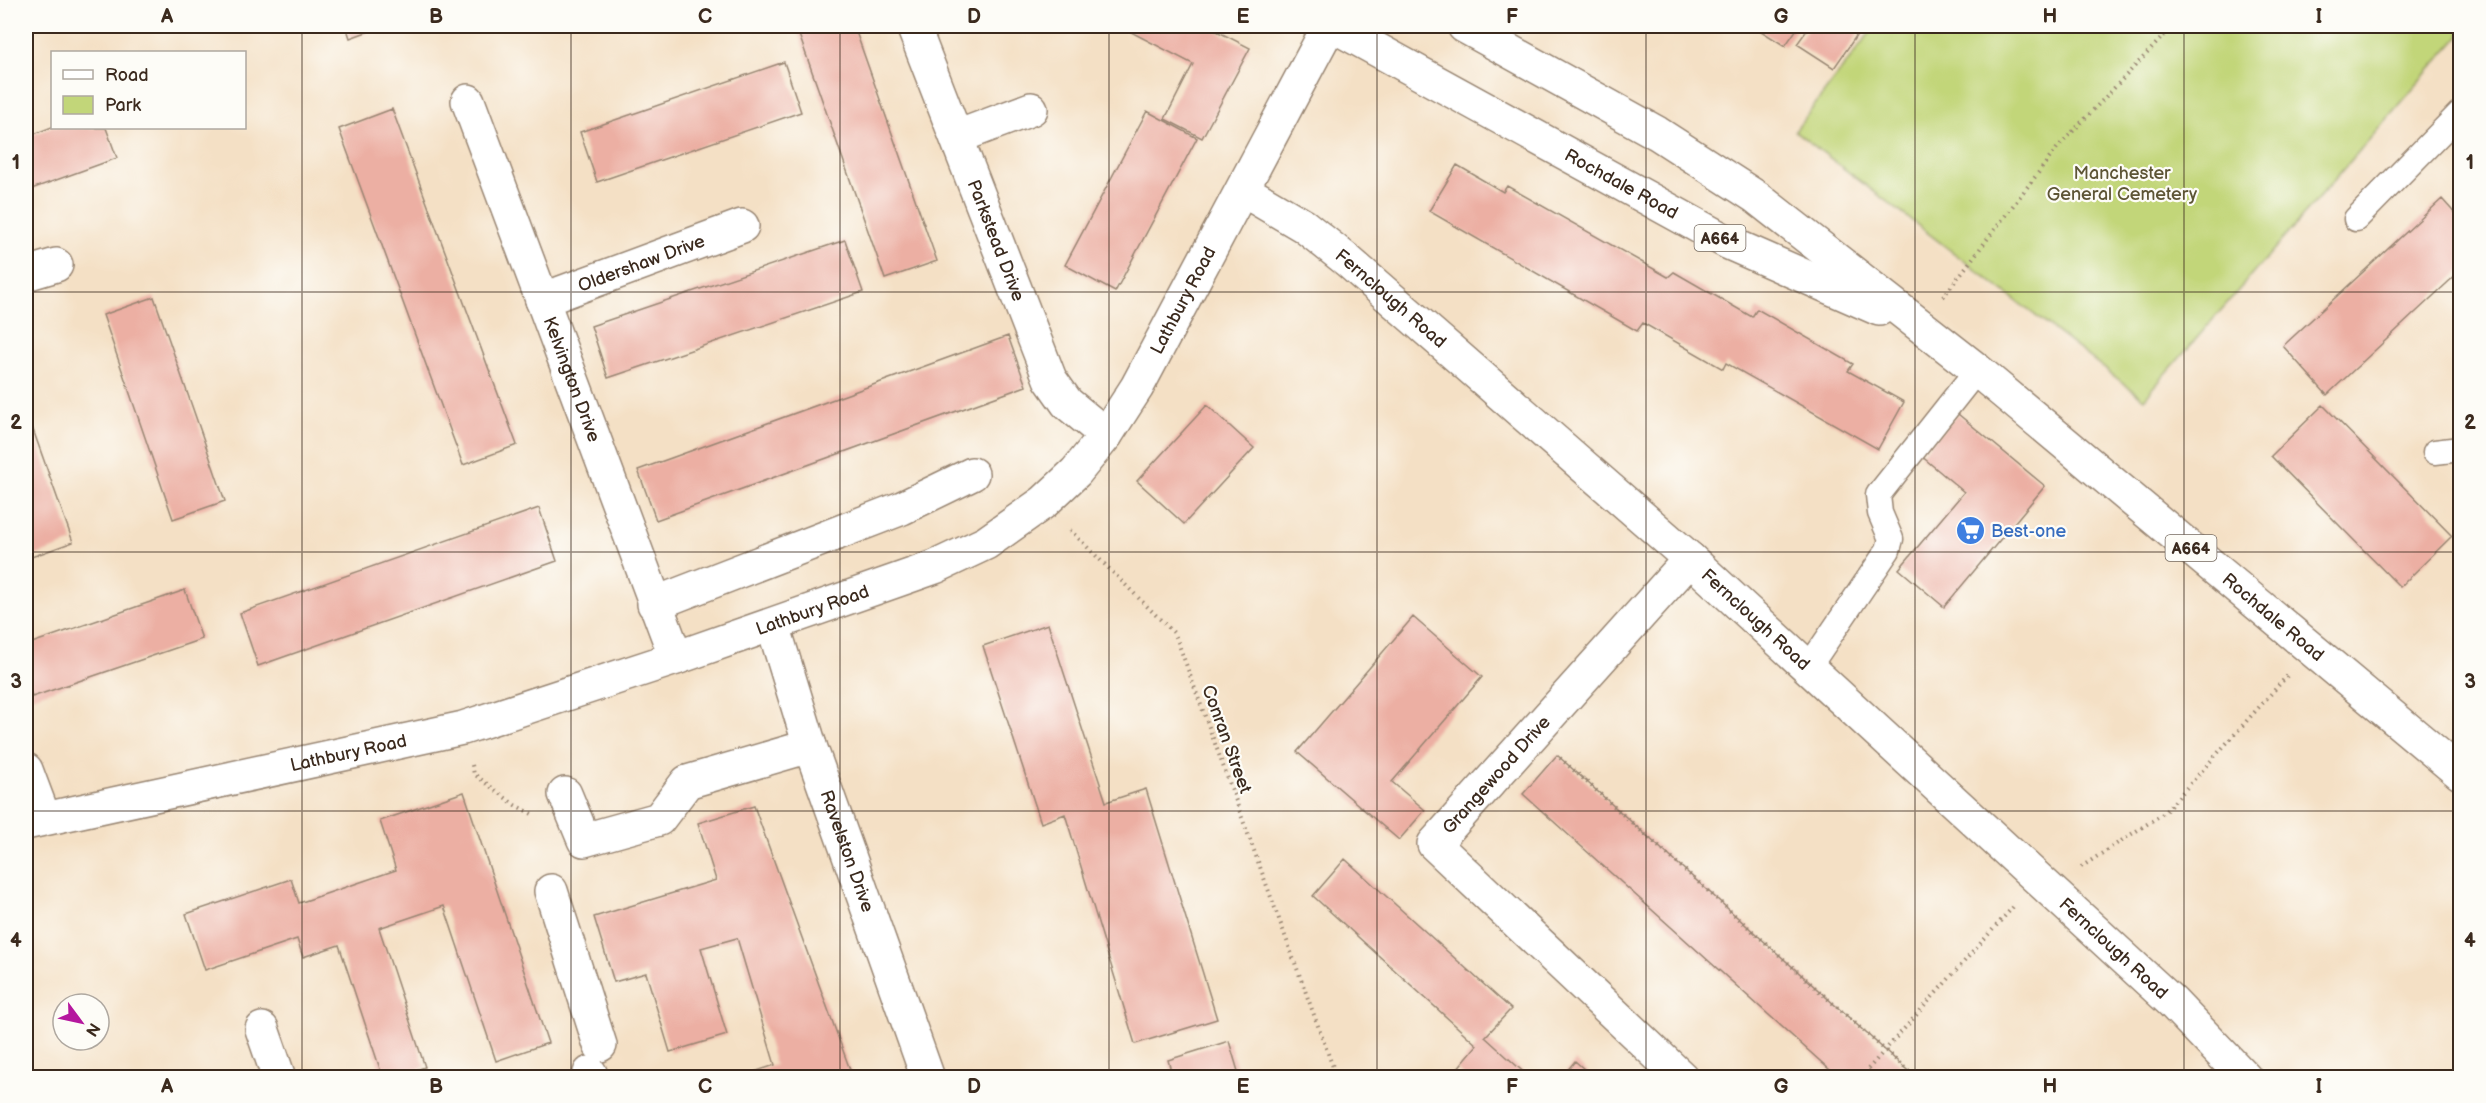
<svg xmlns="http://www.w3.org/2000/svg" width="2486" height="1103" font-family="'Balsamiq Sans',sans-serif">
<rect width="100%" height="100%" fill="#fdfcf7"/>
<filter id="ink" filterUnits="userSpaceOnUse"><feTurbulence type="fractalNoise" baseFrequency=".0167" numOctaves="2"/><feDisplacementMap in="SourceGraphic" scale="12" xChannelSelector="R" yChannelSelector="G"/><feConvolveMatrix kernelMatrix="1 2 1 2 8 2 1 2 1" color-interpolation-filters="sRGB"/></filter>
<filter id="wash" filterUnits="userSpaceOnUse"><feTurbulence type="fractalNoise" baseFrequency=".008" numOctaves="4" result="noise"/><feDisplacementMap in="SourceGraphic" scale="24" xChannelSelector="R" yChannelSelector="G"/><feGaussianBlur stdDeviation="1.35" result="paint"/><feColorMatrix in="noise" values="0 0 0 0 0 0 0 0 0 0 0 0 0 0 0 0 0 1.4 0 .05"/><feComposite in="paint" operator="in"/></filter>
<g filter="url(#wash)">
<rect width="100%" height="100%" fill="#f4e0c5"/>
<path fill="#c2d679" stroke="#7e804c" stroke-width="1.5" d="M1875,26H2460V35L2144,399L1795,131Z"/>
<g id="blocks">
<path fill="#ecafa3" d="M346,26H383L350,38Z
M796,26H854L937,261L885,279Z
M1135,26H1207L1250,48L1202,138L1165,119L1193,64L1131,32Z
M1753,26H1799L1785,46Z
M1810,26H1863L1834,68L1797,44Z
M784,62L801,112L597,182L580,132Z
M392,109L517,445L463,465L339,129Z
M1147,111L1197,138L1115,292L1065,265Z
M52,127L106,128L117,158L26,191V137Z
M1457,165L1503,192L1507,186L1668,277L1674,272L1752,317L1757,309L1853,364L1848,371L1904,402L1878,449L1726,363L1723,369L1643,323L1637,331L1429,211Z
M2442,199L2460,219V271L2327,395L2283,346Z
M845,240L863,292L608,378L591,326Z
M154,297L225,501L173,519L103,315Z
M1008,336L1026,386L656,520L638,470Z
M1207,405L1254,448L1184,524L1137,481Z
M2323,405L2452,536L2400,587L2271,456Z
M26,410L73,542L26,559Z
M1958,414L2045,486L1944,607L1899,569L1964,492L1920,455Z
M539,508L557,561L258,666L240,613Z
M185,590L202,639L32,697L26,678V645Z
M1413,617L1482,677L1392,782L1425,810L1399,840L1297,752Z
M1048,624L1106,802L1146,789L1217,1019L1135,1044L1065,814L1041,823L983,646Z
M1557,755L1916,1078H1839L1523,794Z
M464,792L548,1043L496,1061L444,906L379,928L425,1067L393,1078H383L339,945L303,957L297,939L205,970L186,914L291,879L299,903L396,870L380,821Z
M754,806L853,1078H736L775,1065L737,938L701,948L727,1035L670,1052L646,973L614,982L594,917L716,880L698,823Z
M1345,859L1511,1009L1485,1037L1530,1078H1466L1457,1069L1477,1045L1313,896Z
M1229,1041L1240,1078H1173L1168,1060Z
M1575,1061L1594,1078H1561Z"/>
</g>
</g>
<g filter="url(#ink)">
<use href="#blocks" fill-opacity="0" stroke="#988572" stroke-width="1.5"/>
<g fill="none" stroke-linecap="round" stroke-linejoin="round">
<defs>
<path id="lane" d="M2356,219L2460,113
M2435,452L2460,449
M1808,668L1888,550L1891,539L1880,513L1878,495L1977,370"/>
<g id="street">
<path id="s1" d="M913,26L1050,379L1067,403L1106,435"/>
<path id="s2" d="M468,101L676,658"/>
<path d="M957,137L1031,109"/>
<path id="s3" d="M1243,190L1304,226L1348,261L1690,559L2172,1002L2245,1078"/>
<path d="M26,274L56,265"/>
<path id="s4" d="M542,300L742,226"/>
<path d="M654,604L902,508L972,474"/>
<path id="s5" d="M773,625L810,746L928,1078"/>
<path d="M26,770L44,818"/>
<path d="M565,794L584,840L659,819L687,782L810,746"/>
<path id="s6" d="M26,823L463,728L676,658L935,567L986,543L1044,502L1076,472L1106,435L1137,387L1329,26"/>
<path d="M551,891L600,1045"/>
<path d="M262,1029L279,1078"/>
<path d="M590,1073L592,1078"/>
<path id="s7" d="M1682,1078L1434,844L1690,559"/>
</g>
<g id="primary">
<path id="s8" d="M1334,26L1729,243L1879,309"/>
<path id="s9" d="M1464,26L1657,133L1756,197L1977,370L2460,773"/>
</g>
</defs>
<use href="#lane" stroke="#988572" stroke-width="27"/>
<use href="#street" stroke="#988572" stroke-width="36"/>
<use href="#primary" stroke="#988572" stroke-width="36"/>
<path stroke="#988572" stroke-width="4" stroke-dasharray="1.5 4.5" stroke-linecap="butt" d="M1943,297L2058,147L2173,26
M1070,530L1175,634L1337,1078
M1560,758L1916,1078
M472,765L474,774L515,805L532,814
M2081,867L2164,813L2287,676
M1860,1078L2013,907"/>
<use href="#lane" stroke="#fff" stroke-width="24"/>
<use href="#street" stroke="#fff" stroke-width="33"/>
<use href="#primary" stroke="#fff" stroke-width="33"/>
</g>
</g>
<path fill="none" stroke="#3b2a1e" stroke-width="1.5" stroke-opacity="0.55" d="M302,26V1078M571,26V1078M840,26V1078M1109,26V1078M1377,26V1078M1646,26V1078M1915,26V1078M2184,26V1078M26,292H2460M26,552H2460M26,811H2460"/>
<defs>
<symbol id="supermarket-disc" viewBox="-11 -11 22 22"><circle r="9.5" fill="#3f7fe0" stroke="#fdfcf7"/><path d="M-6-5.5h2.5l.6 2H6L4.5 2H-2.5L-4.4-4H-6ZM-1.5 3.2a1.3 1.3 0 1 0 .1 0ZM3 3.2a1.3 1.3 0 1 0 .1 0Z" fill="#fff"/></symbol>
</defs>
<g fill-rule="evenodd">
<use href="#supermarket-disc" x="1954" y="514" width="33" height="33"/>
</g>
<g text-anchor="middle" stroke-width="4.5" stroke-linejoin="round" paint-order="stroke">
<g fill="#fdfcf7" stroke="#75695f" stroke-width="1.5">
<rect x="1694.5" y="225" width="51" height="26" rx="4.5"/>
<rect x="2165.5" y="535" width="51" height="26" rx="4.5"/>
</g>
<g font-size="16" font-weight="bold" fill="#3b2a1e">
<text x="1720" y="244">A664</text>
<text x="2191" y="554">A664</text>
</g>
<g font-size="18" fill="#5d5535" stroke="#fdfcf7">
<text x="2122" y="179">Manchester<tspan x="2122" dy="21">General Cemetery</tspan></text>
</g>
<g font-size="18" fill="#3b2a1e" stroke="#fdfcf7">
<text dy="6" stroke="none"><textPath href="#s8" startOffset="328">Rochdale Road</textPath></text>
<text dy="6" stroke="none"><textPath href="#s1" startOffset="230">Parkstead Drive</textPath></text>
<text dy="6" stroke="none"><textPath href="#s4" startOffset="106">Oldershaw Drive</textPath></text>
<text dy="6" stroke="none"><textPath href="#s3" startOffset="184">Fernclough Road</textPath></text>
<text dy="6" stroke="none"><textPath href="#s6" startOffset="1320">Lathbury Road</textPath></text>
<text dy="6" stroke="none"><textPath href="#s2" startOffset="297">Kelvington Drive</textPath></text>
<text dy="6" stroke="none"><textPath href="#s6" startOffset="816">Lathbury Road</textPath></text>
<text dy="6" stroke="none"><textPath href="#s9" startOffset="1005">Rochdale Road</textPath></text>
<text dy="6" stroke="none"><textPath href="#s3" startOffset="670">Fernclough Road</textPath></text>
<text transform="translate(1227 739) rotate(70)" y="6">Conran Street</text>
<text dy="6" stroke="none"><textPath href="#s6" startOffset="330">Lathbury Road</textPath></text>
<text dy="6" stroke="none"><textPath href="#s7" startOffset="434">Grangewood Drive</textPath></text>
<text dy="6" stroke="none"><textPath href="#s5" startOffset="238">Ravelston Drive</textPath></text>
<text dy="6" stroke="none"><textPath href="#s3" startOffset="1156">Fernclough Road</textPath></text>
</g>
<g font-size="18" fill="#366cbe" stroke="#fdfcf7" text-anchor="start">
<text x="1991" y="537">Best-one</text>
</g>
</g>
<rect width="2486" height="1103" fill="none" stroke="#fdfcf7" stroke-width="66"/>
<rect x="51" y="51" width="195" height="78" fill="#fdfcf7" stroke="#afa8a0" stroke-width="1.5"/>
<rect x="63" y="70" width="30" height="9" fill="#ffffff" stroke="#afa8a0" stroke-width="1.5"/>
<text x="105" y="81" font-size="18" fill="#3b2a1e">Road</text>
<rect x="63" y="96" width="30" height="18" fill="#c2d679" stroke="#afa8a0" stroke-width="1.5"/>
<text x="105" y="111" font-size="18" fill="#3b2a1e">Park</text>
<g transform="translate(81 1022) rotate(123)"><circle r="28" fill="#fdfcf7" stroke="#afa8a0" stroke-width="1.5"/>
<path d="M0-4.5L10 22L0 15L-10 22Z" fill="#b5179e"/>
<text y="-9" font-size="16" font-weight="bold" text-anchor="middle" fill="#3b2a1e">N</text>
</g>
<rect x="33" y="33" width="2420" height="1037" fill="none" stroke="#3b2a1e" stroke-width="2"/>
<g font-size="20" text-anchor="middle" font-weight="bold" fill="#3b2a1e">
<text x="167" y="23">A</text>
<text x="436" y="23">B</text>
<text x="705" y="23">C</text>
<text x="974" y="23">D</text>
<text x="1243" y="23">E</text>
<text x="1512" y="23">F</text>
<text x="1781" y="23">G</text>
<text x="2050" y="23">H</text>
<text x="2319" y="23">I</text>
<text x="16" y="169">1</text>
<text x="2470" y="169">1</text>
<text x="16" y="429">2</text>
<text x="2470" y="429">2</text>
<text x="16" y="688">3</text>
<text x="2470" y="688">3</text>
<text x="16" y="947">4</text>
<text x="2470" y="947">4</text>
<text x="167" y="1093">A</text>
<text x="436" y="1093">B</text>
<text x="705" y="1093">C</text>
<text x="974" y="1093">D</text>
<text x="1243" y="1093">E</text>
<text x="1512" y="1093">F</text>
<text x="1781" y="1093">G</text>
<text x="2050" y="1093">H</text>
<text x="2319" y="1093">I</text>
</g>
</svg>
